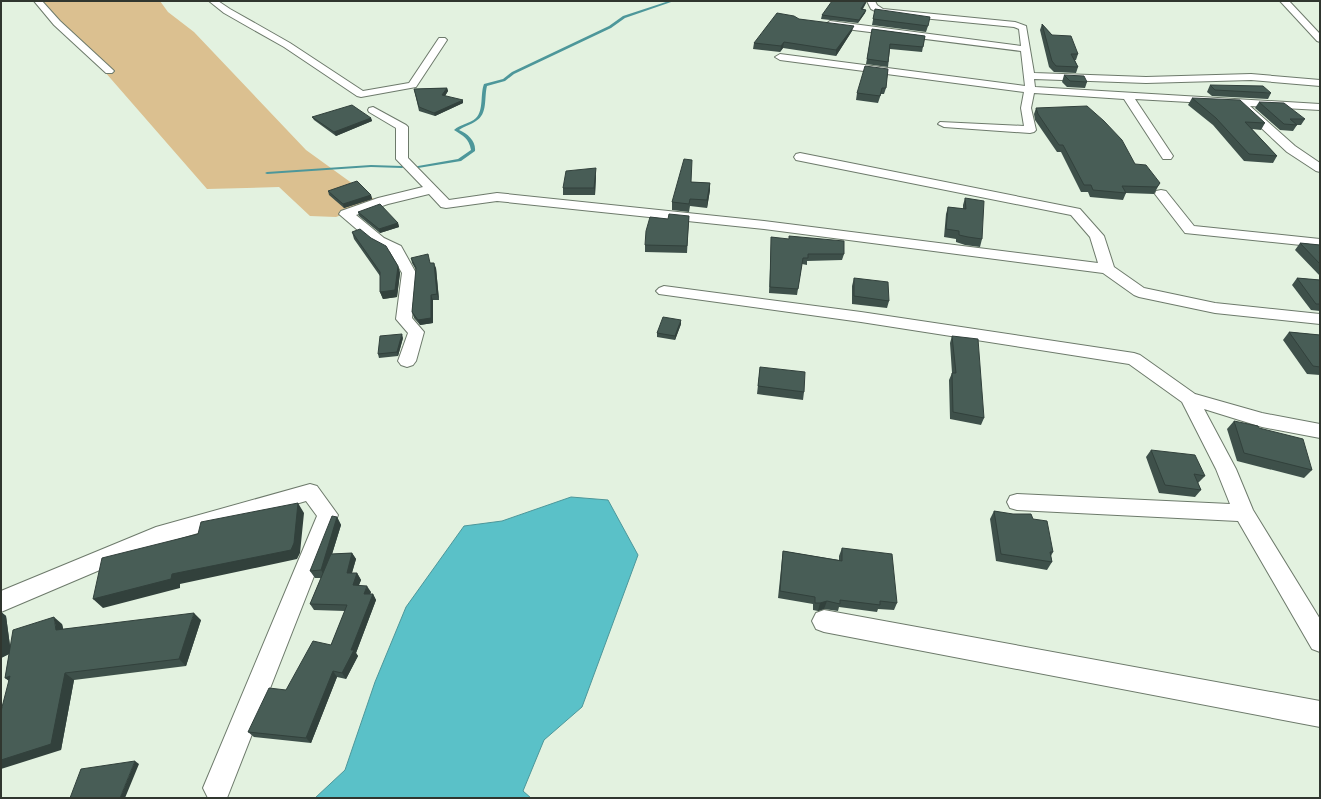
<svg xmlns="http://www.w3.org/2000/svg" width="1321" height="799" font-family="'Work Sans',sans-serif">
<rect width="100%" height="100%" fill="#e3f2e0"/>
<path fill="#dbc090" d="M43,1H160L168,12L194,32L306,150L378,202L336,217L310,216L279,187L207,189Z"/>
<path fill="#5ac1c8" stroke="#4d979a" d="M571,497L608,500L638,555L582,707L544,740L523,791L531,798H315L345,770L375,682L406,607L464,526L502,521Z"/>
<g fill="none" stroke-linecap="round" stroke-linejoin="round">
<path fill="#4d979a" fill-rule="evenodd" d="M669,1H674L625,18L611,28L514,74L505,81L487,86C484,97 488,114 476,121C471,125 464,126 459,130C468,134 476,141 475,151L461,161L418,168L416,167L418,166L458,159L471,150C469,138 463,136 454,130C460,124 470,124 476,118C484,110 480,94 484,84L503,79L512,72L609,26L623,16Z
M371,165L402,166L404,167L402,168L371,167L267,174L265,173L267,172Z"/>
<defs>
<path id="street" d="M34,1H42L60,21L112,69L114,71L112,73H106L54,25Z
M209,1H218L230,9L290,43L363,91L409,83L439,38H445L447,40L416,87L361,97L357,96L284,47L224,13Z
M867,1H875L877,5L883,9L1015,22L1026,26L1034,73L1146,77L1251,74L1320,80V86L1251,80L1146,83L1034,79L1035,87L1320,104V110L1250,106L1295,146L1320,163V172L1316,171L1287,152L1242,110L1241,108L1243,105L1135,99L1173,156L1171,159H1163L1124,99L1034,93L1031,108L1036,130L1034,132L1030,133L944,127L938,124L940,122L1024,126L1021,108L1024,92L780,60L775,57L780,54L1025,86L1021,51L830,27L826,24L830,21L1021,46L1019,29L1014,27L881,14L871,9Z
M1280,1H1289L1320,34V42L1317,41Z
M373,107L406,125L408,127V158L449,200L497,193L764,221L1098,263L1090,237L1071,215L796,160L794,157L796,154L800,153L1080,209L1104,236L1114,267L1144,288L1215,303L1320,314V324L1215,313L1139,297L1134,295L1103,273L764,229L497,201L446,208L441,207L429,194L388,204L356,215L384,238L401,246L416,273L412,318L424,332L416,361L413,365L407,367L401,365L398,361L408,333L396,319L402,273L390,252L374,244L339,214L341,211L378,198L423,187L396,159V128L369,112L368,110L369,108Z
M1161,190L1166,191L1194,226L1320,239V247L1185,233L1155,194L1156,191Z
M664,286L861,312L1134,353L1140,355L1195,394L1262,413L1320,424V438L1262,427L1204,409L1236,469L1253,510L1320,619V652L1312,649L1238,521L1017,510L1010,508L1007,502L1010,496L1017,494L1230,504L1216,469L1182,402L1129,364L861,322L659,294L656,291L659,288Z
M310,484L317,486L338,515L227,798H208L203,788L317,516L306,501L161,544L1,612V591L156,527Z
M824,610L1320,701V727L824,632L816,629L812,621L816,613Z"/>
</defs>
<use href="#street" stroke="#6d7a6b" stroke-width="2"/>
<use href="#street" fill="#fff" fill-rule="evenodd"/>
</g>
<path fill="#3e504a" d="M866,3L863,9L866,10L865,13L858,23L821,19L822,15Z
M875,9L928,26L926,32L872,25Z
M799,19L852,31L836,56L783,48L780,52L753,49L754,43Z
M1042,24L1052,35L1078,54L1076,60H1075L1078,67L1076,73L1054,72L1049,67L1040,30Z
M872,29L925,36L922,52L890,49L888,67L866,64Z
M888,69L886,88L884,94H881L878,103L856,100L857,93Z
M1064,75L1087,82L1085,88L1067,87L1062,82Z
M1210,85L1271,93L1268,99L1212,96L1207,92Z
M447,88L448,91L445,96L463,103L435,116L419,111L414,89Z
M1192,98L1265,123L1261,130L1252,129L1277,156L1273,163L1244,161L1213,125L1188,105Z
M1259,102L1305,119L1301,125H1297L1293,131L1280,130L1255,108Z
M1036,108L1135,164L1160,183L1154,194L1126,193L1123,200L1090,197L1088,192H1081L1061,152H1057L1035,120L1034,114Z
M312,117L371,118L372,121L336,136L314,120Z
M596,175L595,195H563V188Z
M691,182L710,183V190L707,208L690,206L689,212L672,210V202Z
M328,191L371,195L372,199L344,208L329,195Z
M965,198L982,239L980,247L965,245L956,242V239L944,237L946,214L948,207L963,209V205Z
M358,212L398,223L399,227L380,233L359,216Z
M689,216L687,253L645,252V245L668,219Z
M352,232L398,266L400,273L397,297L383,299L380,292V276L354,239Z
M771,237L844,254L842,260L807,261V265L802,264L797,295L769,293L771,244Z
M1300,243L1320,245V276L1295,250Z
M411,258L430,263L436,268L439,300H433V323L420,325L414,318L412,312L416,270L412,263Z
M854,278L889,301L887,308L852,304V286Z
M1297,278L1320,280V311L1311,310L1292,285Z
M681,324L675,340L657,337V333Z
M1289,332L1320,335V375L1307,374L1283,340Z
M952,336L984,418L981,425L950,419L949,380L952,373L950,343Z
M403,338L398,356L379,358L378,354Z
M760,367L804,392L803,400L757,394Z
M1234,421L1312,470L1304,478L1237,461L1227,429Z
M1151,450L1205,476L1198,483L1201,490L1195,497L1159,493L1146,457Z
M994,511L1033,519L1053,552L1051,556L1052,562L1047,570L996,561L990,519Z
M337,517L341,525L332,554L352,553L356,559L352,573H357L361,580L359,585L371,592L370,594H373L376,600L356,653L358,656L346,679L337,677L311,743L254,737L248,732L286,690L331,645L345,611L314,610L310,604L321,578H315L310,571Z
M842,548L897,603L894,610L878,609L877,612L839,607L838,611L824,609L818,611L813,610V604L778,598L782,559L783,551L839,560V556Z
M1,612L6,616L10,646L62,624L63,629L201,620L186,666L74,680L61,750L9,681L5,678L9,654L1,658Z"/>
<path fill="#32413c" d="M866,1H867L866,3L860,12L861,9Z
M866,10L865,13L858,23L859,20Z
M854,26L852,31L836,56V50Z
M784,42L783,48L780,52L781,46Z
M447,88L448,91L443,99L442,95Z
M463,100V103L435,116L434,113Z
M371,118L372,121L336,136L334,132Z
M596,168V175L595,195L594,188Z
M710,183V190L707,208V200Z
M371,195L372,199L344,208L343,204Z
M398,223L399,227L380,233L379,229Z
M434,263L436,268L439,300L437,294Z
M398,266L400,273L397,297L383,299L380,292Z
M431,295L433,300V323L420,325L418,320Z
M681,320V324L675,340V336Z
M402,334L403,338L398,356L397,352Z
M298,503L304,513L300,553L297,559L180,584V588L103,608L93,599Z
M337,517L341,525L325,577L321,570Z
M352,553L356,559L350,579L347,573Z
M357,573L361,580L356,592L353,585Z
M367,586L371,592L368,600L364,594Z
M373,594L376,600L356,653L358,656L346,679L342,673Z
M827,601L824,609L818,611L820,603Z
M1,612L6,616L11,653L1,658Z
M194,613L201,620L186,666L179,659Z
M54,617L62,624L65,636L56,630Z
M333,671L337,677L311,743L306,738Z
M65,673L74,680L61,750L1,769V760Z
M10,676L14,684L5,678Z
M135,761L139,764L125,798H120Z"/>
<path fill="#485d56" stroke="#32413c" d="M832,1H866L861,9L866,10L859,20L822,15Z
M875,9L930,17L928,26L873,19Z
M777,13L794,16L799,19L854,26L836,50L784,42L781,46L754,43Z
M1042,24L1052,35L1071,36L1078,54H1071L1078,67L1056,66L1052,61Z
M872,29L925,36L923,47L890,44L888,62L867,59Z
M865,66L888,69L886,88H882L880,96L857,93Z
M1064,75L1084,76L1087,82L1070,81Z
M1210,85L1263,86L1271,93L1215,90Z
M447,88L442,95L463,100L434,113L419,107L414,89Z
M1192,98L1240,100L1265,123L1245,122L1277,156L1249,154L1216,118Z
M1259,102L1284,103L1305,119H1290L1297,125L1284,124Z
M352,105L371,118L334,132L312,117Z
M1087,106L1104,121L1122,140L1135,164L1146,165L1160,183L1157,187L1122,186L1126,193L1093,190L1091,185H1084L1063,145H1059L1038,114L1036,108Z
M684,159L692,160L691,182L710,183L707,200L690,199L689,204L672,202Z
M596,168L594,188H563L566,171Z
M357,181L371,195L343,204L328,191Z
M965,198L984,201L982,239L968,237L959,235V231L946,229L948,207L966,209Z
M380,204L398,223L379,229L358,212Z
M669,214L689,216L687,246L645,245L646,231L650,217L668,219Z
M360,229L371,238L386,246L398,266L395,290L380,292V272L352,232Z
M789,236L844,241V254H808V258H803L798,289L770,287L771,237L789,239Z
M1300,243L1320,245V264Z
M428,254L430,263H434L437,294L431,295V318L418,320L412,312L416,268L411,258Z
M854,278L888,282L889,301L854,296Z
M1297,278L1320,280V304H1316Z
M663,317L681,320L675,336L657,333Z
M1289,332L1320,335V367L1313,366Z
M402,334L397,352L378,354L380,336Z
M952,336L978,339L984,418L953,412L952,373H956Z
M760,367L805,372L804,392L758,386Z
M1234,421L1258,426L1259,428L1303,439L1312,470L1244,453Z
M1151,450L1195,455L1205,476L1194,474L1201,490L1165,485Z
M298,503L294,543L291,550L172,574L171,579L93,599L102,558L198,534L201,522Z
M994,511L1013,514H1031L1033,519L1047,521L1053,552H1050L1052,562L1001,554Z
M332,516L337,517L321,570L310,571Z
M842,548L892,554L897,603L880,601V605L840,600V604L827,601L820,603H815V597L780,591L783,551L842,561Z
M352,553L347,573H357L353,585L367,586L364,594H373L351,650H354L342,673L333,671L306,738L248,732L269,688L286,690L313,641L331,645L347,605L310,604L331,554Z
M194,613L179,659L65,673L51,744L1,760V711L10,676L5,678L13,630L54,617L56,630Z
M135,761L120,798H70L81,769Z"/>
<rect width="1321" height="799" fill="none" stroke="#30362f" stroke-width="4"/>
</svg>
